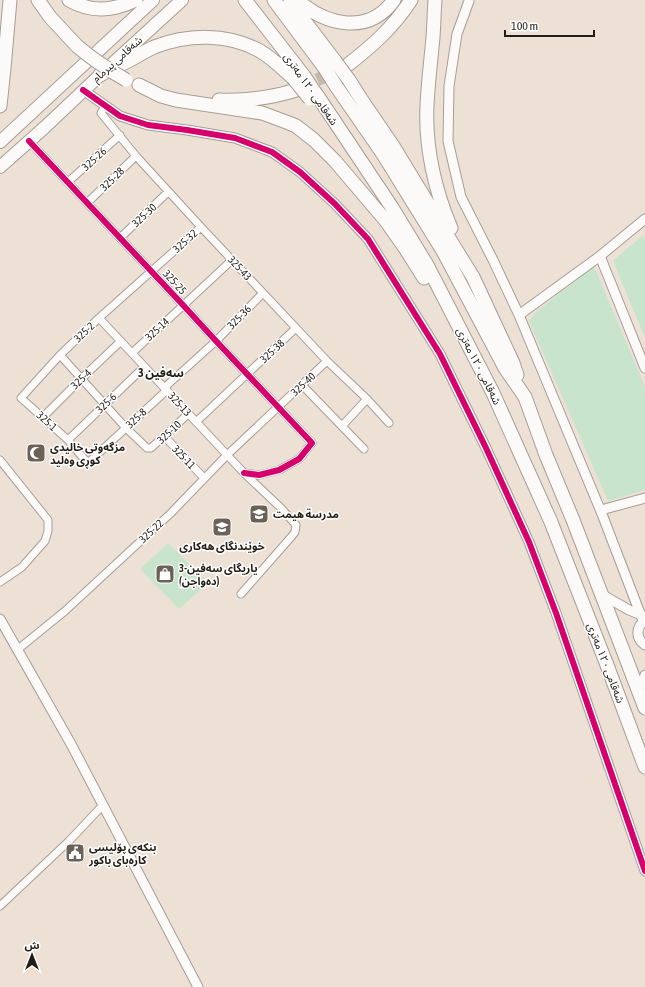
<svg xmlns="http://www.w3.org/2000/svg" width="645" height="987" font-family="'Asap Condensed','Noto Sans Arabic',sans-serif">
<rect width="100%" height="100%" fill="#ede1d6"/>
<path fill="#c8e4cc" d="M643,235L645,240V338L613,261Z
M594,266L645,387V490L608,501L529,321L536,312Z
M168,543L208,583L179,609L140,569Z"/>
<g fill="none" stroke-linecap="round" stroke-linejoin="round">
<path stroke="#c5baaf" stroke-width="13" stroke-dasharray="13 6" stroke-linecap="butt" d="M300,88L338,70"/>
<defs>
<path id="minor" d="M105,106L101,113L136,156L201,227L232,260L327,361L367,399L389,423
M29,141L183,305L216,341L312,443L299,459L279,470L259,475L244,473
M68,182L120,135
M87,203L136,156
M120,238L168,192
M99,318L244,473L281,508L296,525L295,532L292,536L241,594
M132,353L232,260
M60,355L126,428L147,448H151L188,414
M302,385L364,449
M164,388L216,341L263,293
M167,390L89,462L85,460L68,440L21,398L60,355L99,318L201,227
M43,417L81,379L121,341
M196,422L296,328
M342,426L367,399
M164,436L204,478
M68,440L144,367
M0,460L48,520V531L45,541L22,567L0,582
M17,650L65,611L171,513L227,455L327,361
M0,906L69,841L103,805"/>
<path id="tertiary" d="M469,1L457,34L449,86L448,141L461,197L493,260L519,315L602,514L643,621
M83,90L120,116L148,125L187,130L235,138L272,152L300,172L335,204L368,239L440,354L486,448L529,542L556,613L645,871
M600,256L645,368
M519,315L600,256L645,219
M601,510L645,498
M601,594L629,610L644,616
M0,619L71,744L198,987
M645,620C636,627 635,638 645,645
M639,691L645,675"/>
<path id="trunk" d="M0,142L153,0
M0,167L45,127L100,75L182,0"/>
<path id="motorway" d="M38,0L50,17L77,46
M69,0C92,13 113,11 136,0
M245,0L304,76
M274,0L324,67
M297,0C326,25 368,36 394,0
M435,0C434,12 434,24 433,37C431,60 428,83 427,106C425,147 435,191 451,228
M290,2L335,61
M345,67C371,47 393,28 411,0
M100,75C107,71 115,68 122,64C133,59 143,52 154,47C188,34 228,33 260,51C272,58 283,69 293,78
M349,80L363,102L393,146L455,248L473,277L513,363L517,375
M139,85L161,96L176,100L262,113L289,123L296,126L314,140L335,161L386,221L405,248L424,278
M336,86L383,154L443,251L505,368L525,397L546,455L573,520L645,708
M317,95L391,206L427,265L493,393L551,522L607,665L645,767
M219,100C245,101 271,98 296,90
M0,106L4,68L10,0"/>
</defs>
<use href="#minor" stroke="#a69d95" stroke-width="9"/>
<use href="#tertiary" stroke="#a69d95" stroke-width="11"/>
<use href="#trunk" stroke="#a69d95" stroke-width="14"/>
<use href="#motorway" stroke="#a69d95" stroke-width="15"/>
<use href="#minor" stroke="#fcfaf9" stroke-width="7"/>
<use href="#tertiary" stroke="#fcfaf9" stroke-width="9"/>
<use href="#trunk" stroke="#fcfaf9" stroke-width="12"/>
<use href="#motorway" stroke="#fcfaf9" stroke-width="13"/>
<defs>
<path id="motorway-bridge" d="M77,46C92,59 109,70 126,80
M335,61L349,80
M324,67L336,86
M304,76L316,94
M293,78L310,99"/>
</defs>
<use href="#motorway-bridge" stroke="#a69d95" stroke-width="15" stroke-linecap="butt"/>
<use href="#motorway-bridge" stroke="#fcfaf9" stroke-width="13"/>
<defs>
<path id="cycleway" d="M83,90L120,116L148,125L187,130L235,138L272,152L300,172L335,204L368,239L440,354L486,448L529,542L556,613L645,871
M29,141L183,305L216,341L312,443L299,459L279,470L259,475L244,473"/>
</defs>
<use href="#cycleway" stroke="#fff" stroke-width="8"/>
<use href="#cycleway" stroke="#d6006c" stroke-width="6"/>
</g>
<defs>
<symbol id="mosque-square" viewBox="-11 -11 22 22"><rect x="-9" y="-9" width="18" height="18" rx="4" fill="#6a6159" stroke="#fff"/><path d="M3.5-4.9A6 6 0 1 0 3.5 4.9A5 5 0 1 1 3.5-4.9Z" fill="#fff"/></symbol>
<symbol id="school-square" viewBox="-11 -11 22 22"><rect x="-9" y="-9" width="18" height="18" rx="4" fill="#6a6159" stroke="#fff"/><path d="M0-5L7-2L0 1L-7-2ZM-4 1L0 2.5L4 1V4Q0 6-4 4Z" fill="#fff"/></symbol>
<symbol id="shop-square" viewBox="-11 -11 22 22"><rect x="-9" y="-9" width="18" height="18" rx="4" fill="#6a6159" stroke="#fff"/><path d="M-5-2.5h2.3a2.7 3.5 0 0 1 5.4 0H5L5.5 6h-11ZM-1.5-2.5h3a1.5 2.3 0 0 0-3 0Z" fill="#fff"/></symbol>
<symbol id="civic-square" viewBox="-11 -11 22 22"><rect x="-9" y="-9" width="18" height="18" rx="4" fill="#6a6159" stroke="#fff"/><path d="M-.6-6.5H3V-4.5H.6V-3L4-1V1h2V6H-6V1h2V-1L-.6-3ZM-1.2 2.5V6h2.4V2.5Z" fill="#fff"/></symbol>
</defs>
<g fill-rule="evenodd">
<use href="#mosque-square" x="25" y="442" width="22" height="22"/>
<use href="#school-square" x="248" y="503" width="22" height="22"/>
<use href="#school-square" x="211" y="516" width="22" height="22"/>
<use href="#shop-square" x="154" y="563" width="22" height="22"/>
<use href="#civic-square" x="64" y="842" width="22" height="22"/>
</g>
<g text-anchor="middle" stroke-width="3" stroke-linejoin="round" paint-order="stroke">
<g font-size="11" fill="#231c15" stroke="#fff">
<text transform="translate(117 59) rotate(-42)" y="4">شەقامی پیرمام</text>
<text transform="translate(311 89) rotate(55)" y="4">شەقامی ١٢٠ مەتری</text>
<text transform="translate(94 159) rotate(-42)" y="4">325-26</text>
<text transform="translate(112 179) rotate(-44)" y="4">325-28</text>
<text transform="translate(144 215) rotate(-43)" y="4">325-30</text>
<text transform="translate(185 241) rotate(-42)" y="4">325-32</text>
<text transform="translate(240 268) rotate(47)" y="4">325-43</text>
<text transform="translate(175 282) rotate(47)" y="4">325-25</text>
<text transform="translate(239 317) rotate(-46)" y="4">325-36</text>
<text transform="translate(157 329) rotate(-43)" y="4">325-14</text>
<text transform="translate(84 332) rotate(-43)" y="4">325-2</text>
<text transform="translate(272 351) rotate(-43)" y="4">325-38</text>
<text transform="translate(479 366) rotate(63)" y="4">شەقامی ١٢٠ مەتری</text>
<text transform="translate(81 379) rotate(-44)" y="4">325-4</text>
<text transform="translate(303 384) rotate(-43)" y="4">325-40</text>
<text transform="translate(106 403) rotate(-44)" y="4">325-6</text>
<text transform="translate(180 404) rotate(47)" y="4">325-13</text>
<text transform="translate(136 418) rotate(-43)" y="4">325-8</text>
<text transform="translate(47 421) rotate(42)" y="4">325-1</text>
<text transform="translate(169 432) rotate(-43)" y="4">325-10</text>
<text transform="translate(184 457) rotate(46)" y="4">325-11</text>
<text transform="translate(151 531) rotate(-43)" y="4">325-22</text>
<text transform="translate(606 663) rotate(69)" y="4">شەقامی ١٢٠ مەتری</text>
</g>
<g font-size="11" font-weight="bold" fill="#231c15" stroke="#fff" text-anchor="start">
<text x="50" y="451">مزگەوتی خالیدی<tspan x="50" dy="13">کوڕی وەلید</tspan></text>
<text x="273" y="518">مدرسة هيمت</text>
<text x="222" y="550" text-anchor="middle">خوێندنگای هەکاری</text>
<text x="179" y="572">یاریگای سەفین-3<tspan x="179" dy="13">(دەواجن)</tspan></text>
<text x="89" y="851">بنکەی پۆلیسی<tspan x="89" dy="13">کارەبای باکور</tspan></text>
</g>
<g font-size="12" font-weight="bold" fill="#231c15" stroke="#fff">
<text x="161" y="377">سەفین 3</text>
</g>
</g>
<g transform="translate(32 955)" stroke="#ffffff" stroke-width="3" paint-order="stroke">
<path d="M0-3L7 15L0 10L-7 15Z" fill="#231c15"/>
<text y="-6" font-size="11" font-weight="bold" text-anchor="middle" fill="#231c15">ش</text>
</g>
<path d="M505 30v6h89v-6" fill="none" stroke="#231c15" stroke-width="2"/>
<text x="511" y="30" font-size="12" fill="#231c15" stroke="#ffffff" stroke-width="3" paint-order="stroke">100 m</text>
</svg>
